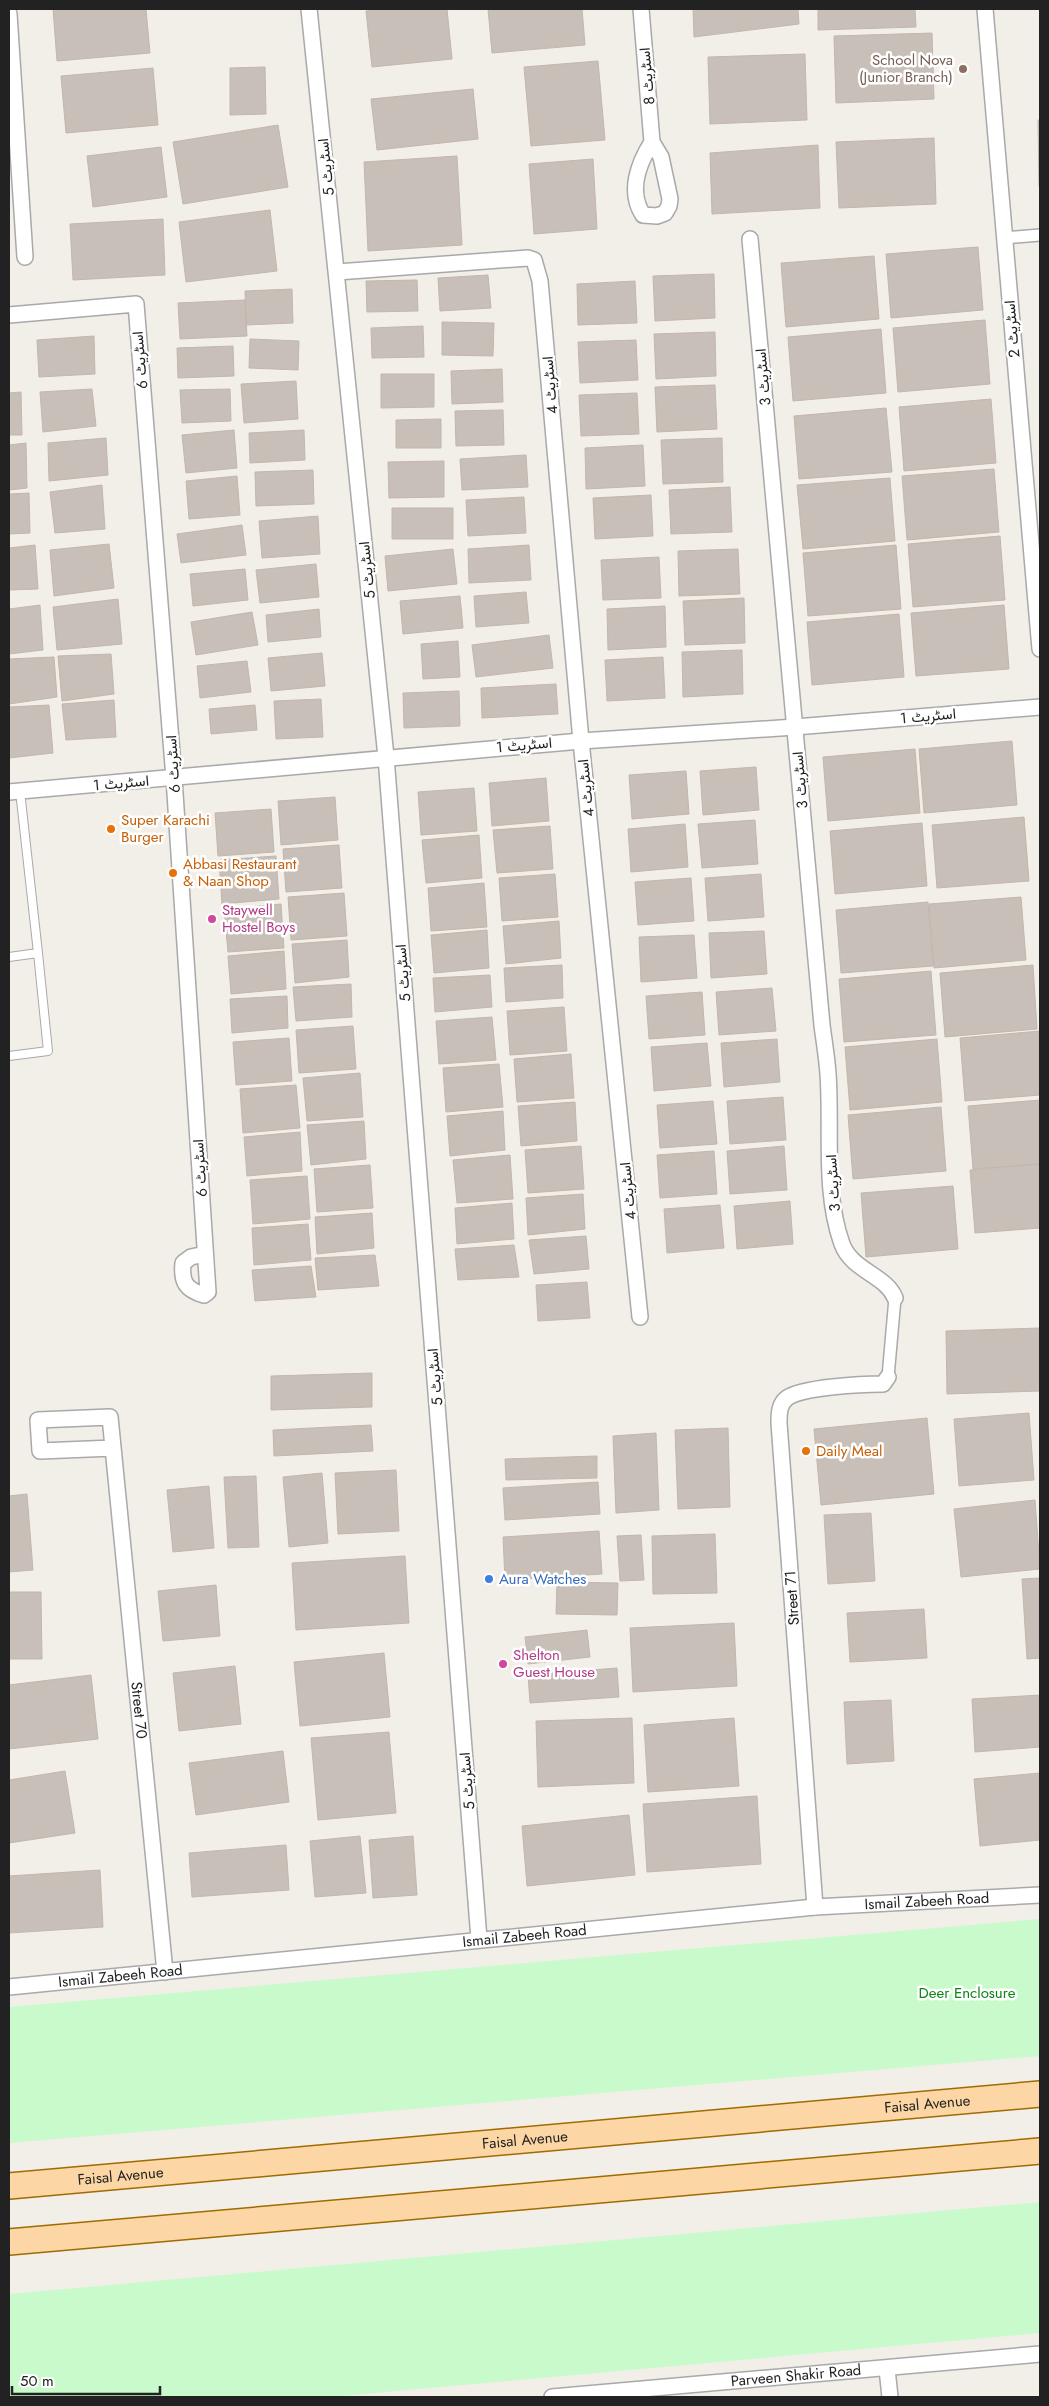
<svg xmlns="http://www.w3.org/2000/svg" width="1049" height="2406" font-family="Jost,Vazirmatn,sans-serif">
<rect width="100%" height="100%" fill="#f2efe9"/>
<path fill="#c8facc" d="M1040,1919V2056L9,2143V2007Z
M1040,2202V2333L330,2397H9V2294Z"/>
<path fill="#c7bfb8" stroke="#c4b6ab" d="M53,9H146L150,53L57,61Z
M388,9H447L452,59L372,67L366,11Z
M488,9H582L585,45L492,53Z
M693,9H798L799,24L694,37Z
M818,9H915L916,27L818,30Z
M932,33L934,99L836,103L834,36Z
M805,54L807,120L710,124L708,57Z
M598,61L605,140L531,146L524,67Z
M265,67L266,114L230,115V68Z
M153,68L158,125L66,133L61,76Z
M473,89L478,139L377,150L371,99Z
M1038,120H1040V186H1039Z
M278,125L288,187L183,204L173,142Z
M934,138L936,204L839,208L836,142Z
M818,145L820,208L712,214L710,153Z
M161,147L167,197L93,207L87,156Z
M457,156L462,245L368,251L364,162Z
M593,159L597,229L534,234L529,164Z
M270,210L277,271L186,282L179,222Z
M163,219L165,275L73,280L70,224Z
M978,247L983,310L891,318L886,254Z
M874,256L879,319L786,327L781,263Z
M714,274L715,318L655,321L653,276Z
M488,275L491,308L440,311L438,278Z
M417,280L418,311L367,312L366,281Z
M635,281L637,323L578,325L577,284Z
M292,289L293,323L246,325L245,291Z
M245,300L247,336L180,339L178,303Z
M985,320L990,384L898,392L893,328Z
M442,322L494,323L493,356L442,355Z
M423,326L424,357L372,358L371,328Z
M881,329L886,393L793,401L788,337Z
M715,332L716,376L656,379L654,334Z
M94,336L95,374L39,377L37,340Z
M250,339L299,341L298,370L249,368Z
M636,340L638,380L580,383L578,342Z
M233,346L234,376L178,378L177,348Z
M502,369L503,402L452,404L451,371Z
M381,374H434V407L381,408Z
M296,381L298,419L244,423L241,384Z
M715,385L717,429L657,432L655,387Z
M92,389L96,426L43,432L40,392Z
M230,389L231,421L182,423L180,390Z
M21,392L22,435H9V393Z
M637,393L639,434L581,436L579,395Z
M991,399L996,463L904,471L899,407Z
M886,408L892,472L799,479L794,416Z
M503,410L504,445L456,446L455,411Z
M441,419V448H396V420Z
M234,430L237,468L186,473L182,435Z
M304,430L305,460L250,463L249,433Z
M106,438L108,475L49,481L48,443Z
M722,438L723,482L663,484L661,440Z
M26,443L27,488L9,490V445Z
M643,445L645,486L586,489L585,448Z
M526,455L528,487L462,490L460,459Z
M444,461V497L389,498L388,462Z
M994,469L999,532L907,540L902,476Z
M313,470L314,504L256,506L255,472Z
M237,476L240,515L189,519L186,481Z
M890,478L895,541L803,549L797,485Z
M102,485L105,529L55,533L50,492Z
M730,487L732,532L671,534L669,490Z
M29,493L30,533L9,534V494Z
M651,495L653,536L595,539L593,498Z
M524,497L526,533L468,536L466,500Z
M392,508H453V539H392Z
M318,516L320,554L262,558L259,521Z
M242,525L246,555L181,563L177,534Z
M1000,536L1005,600L913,607L908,544Z
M109,544L114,588L54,596L50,550Z
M35,545L38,589L9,590V548Z
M529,545L531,580L469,583L468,549Z
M896,545L901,609L808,616L803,553Z
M453,549L457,584L388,591L385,556Z
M738,549L740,594L679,596L678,551Z
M659,557L661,598L603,600L601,560Z
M316,564L319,597L260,603L256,570Z
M245,569L248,600L193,606L190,574Z
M526,592L529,623L476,627L474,596Z
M460,596L463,628L403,634L400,601Z
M744,598L745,643L685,645L683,601Z
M118,599L122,644L57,650L53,607Z
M40,605L43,650L9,654V609Z
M1004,605L1009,669L916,676L911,613Z
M665,606L666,647L608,650L607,609Z
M319,609L321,637L268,642L266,615Z
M252,612L258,645L196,655L191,622Z
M899,614L904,677L812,685L807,622Z
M549,635L553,668L476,677L472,645Z
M458,641L460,677L423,679L421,644Z
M742,650L743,694L683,697L682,652Z
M322,653L325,686L271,691L268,658Z
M111,654L114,694L62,701L58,656Z
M54,657L57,697L9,704V659Z
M663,657L665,698L607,701L605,660Z
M247,661L251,692L200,698L197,666Z
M556,684L558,714L482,718L481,688Z
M459,691L460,726L404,728L403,693Z
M321,699L323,737L276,739L274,701Z
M114,700L116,737L66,740L62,704Z
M49,705L53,753L9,758V707Z
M255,705L257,730L211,734L209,709Z
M1012,741L1017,805L924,813L919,749Z
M915,749L920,813L828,821L823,757Z
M756,767L759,810L703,815L700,771Z
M686,771L689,814L632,819L629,775Z
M546,778L549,821L492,826L489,783Z
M474,788L477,831L421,835L418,792Z
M335,797L338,840L281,845L278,801Z
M271,809L274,852L218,856L215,813Z
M1024,817L1029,881L937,888L932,825Z
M755,820L758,864L702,868L698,824Z
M922,823L927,886L835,894L830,831Z
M685,824L688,867L631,872L628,829Z
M550,826L553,869L497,873L493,830Z
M479,835L482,878L426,883L422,840Z
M339,845L342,888L286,892L283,849Z
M276,856L279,899L222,904L219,860Z
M555,874L558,917L502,921L499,878Z
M761,874L764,917L708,921L705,878Z
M691,878L694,921L638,925L635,882Z
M484,883L487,927L431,931L428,888Z
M344,893L347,936L291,940L288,897Z
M1021,897L1026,960L934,968L929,904Z
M928,902L933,966L841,973L836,910Z
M281,904L284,948L228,952L224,909Z
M559,921L561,958L506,964L503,926Z
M487,930L489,968L434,973L431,935Z
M764,931L767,974L711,978L709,933Z
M694,935L697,978L641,982L639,937Z
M347,940L349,977L295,983L292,944Z
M284,951L286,989L231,994L228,956Z
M562,965L563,998L506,1002L504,968Z
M1033,965L1037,1029L945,1037L940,973Z
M931,971L936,1035L844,1042L839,979Z
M490,975L492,1007L435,1012L433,978Z
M351,984L352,1017L296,1021L293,987Z
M772,988L776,1031L719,1035L716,992Z
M702,992L705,1035L649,1039L646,996Z
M287,996L288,1028L232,1033L230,999Z
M564,1007L567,1051L510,1055L507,1011Z
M492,1017L496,1060L439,1064L436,1021Z
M353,1026L356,1069L299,1073L296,1030Z
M1040,1031V1095L965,1101L960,1038Z
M289,1038L292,1081L236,1085L233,1042Z
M777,1039L780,1082L724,1087L721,1043Z
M937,1039L942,1102L850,1110L845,1047Z
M707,1043L711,1086L654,1091L651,1047Z
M571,1054L574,1098L517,1102L514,1059Z
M499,1064L503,1107L446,1112L443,1068Z
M360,1073L363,1117L307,1121L303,1078Z
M296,1085L300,1128L243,1133L240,1089Z
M783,1097L786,1140L730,1144L727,1101Z
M1040,1100V1164L973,1169L968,1106Z
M713,1101L717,1144L660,1148L657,1105Z
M575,1102L577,1141L521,1146L518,1106Z
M941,1107L946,1171L853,1179L848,1115Z
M503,1111L505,1150L450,1156L447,1116Z
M364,1121L366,1159L311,1165L307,1125Z
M300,1132L302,1171L247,1176L244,1137Z
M581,1146L584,1189L528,1193L525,1150Z
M784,1146L787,1190L730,1194L727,1151Z
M714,1151L717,1194L660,1198L657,1155Z
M510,1155L513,1199L457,1203L453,1160Z
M1040,1164V1228L975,1233L970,1170Z
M370,1165L373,1208L317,1212L314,1169Z
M307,1176L310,1219L253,1224L250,1180Z
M953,1186L958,1249L866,1257L861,1193Z
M583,1194L585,1229L528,1235L526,1198Z
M790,1201L793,1244L737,1249L734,1206Z
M512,1203L514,1239L457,1244L455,1208Z
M720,1205L724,1248L667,1253L664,1209Z
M372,1213L374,1248L317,1254L315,1217Z
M308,1224L311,1260L254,1265L252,1228Z
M586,1236L589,1269L534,1274L529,1240Z
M514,1245L519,1277L458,1280L455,1249Z
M375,1255L379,1286L318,1290L315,1258Z
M311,1266L316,1297L255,1301L252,1270Z
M587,1282L590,1318L538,1321L536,1285Z
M1040,1328V1391L947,1394L946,1331Z
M372,1373V1407L271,1410V1376Z
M1029,1413L1034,1480L959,1486L954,1419Z
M927,1418L934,1494L821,1505L814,1429Z
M371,1425L373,1451L274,1456L273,1430Z
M728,1428L730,1507L678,1509L675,1430Z
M656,1433L659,1510L616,1513L613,1436Z
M597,1456V1478L506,1480L505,1459Z
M396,1470L399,1531L338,1534L335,1473Z
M322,1473L328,1543L289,1547L283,1477Z
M256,1476L259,1547L228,1548L224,1477Z
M598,1482L600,1514L505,1520L503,1488Z
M209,1486L214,1548L173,1552L167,1490Z
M27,1494L33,1570L9,1572V1496Z
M1035,1500L1040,1569L961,1577L954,1509Z
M871,1513L875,1581L828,1584L824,1515Z
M599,1531L602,1574L505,1580L503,1537Z
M715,1534L717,1593L653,1594L652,1536Z
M641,1535L644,1580L620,1581L617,1536Z
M405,1556L409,1623L296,1630L292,1563Z
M1040,1578V1658L1027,1659L1022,1579Z
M557,1582L618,1583L617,1615L556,1614Z
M216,1585L220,1636L163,1641L158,1591Z
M9,1592H41L42,1659H9Z
M924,1609L927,1658L850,1662L847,1613Z
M734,1623L737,1686L633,1692L630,1628Z
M587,1630L590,1657L528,1664L525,1637Z
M384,1653L390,1717L300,1726L294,1662Z
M235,1666L241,1724L179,1731L173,1673Z
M617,1668L619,1697L530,1703L528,1675Z
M91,1675L98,1739L9,1749V1685Z
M1040,1695V1747L975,1752L972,1699Z
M891,1700L894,1761L847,1764L844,1702Z
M632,1718L634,1783L538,1787L536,1721Z
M734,1718L739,1786L648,1792L644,1725Z
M389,1732L396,1813L318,1820L311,1738Z
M283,1751L289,1802L196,1815L189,1763Z
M65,1771L75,1833L9,1843V1780Z
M1040,1773V1840L980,1846L974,1779Z
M757,1796L761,1864L647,1872L643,1804Z
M629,1815L635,1875L527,1886L522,1826Z
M360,1836L366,1893L315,1897L310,1841Z
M413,1836L417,1895L373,1898L369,1840Z
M286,1845L289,1890L192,1897L189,1853Z
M100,1870L103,1927L9,1933V1876Z"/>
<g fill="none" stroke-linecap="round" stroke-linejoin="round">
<defs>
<path id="service" d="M20,791L38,953
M9,957L38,953L48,1051L9,1056"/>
<path id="pedestrian" d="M1004,238L1040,235
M888,1377L895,1298"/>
<g id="minor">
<path d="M309,9L386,757L479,1939"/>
<path d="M641,9L652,142L661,157L670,199L669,206L665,213L657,216L643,215C628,192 638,164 652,142"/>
<path d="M985,9L1040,649"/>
<path d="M9,14L25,257"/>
<path d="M750,239L822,1025C824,1041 827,1058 828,1074C832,1130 823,1191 842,1244C852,1271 886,1275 895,1298"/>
<path d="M337,272L528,258L534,260L540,281L581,741L640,1317"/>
<path d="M9,315L136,304L174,778L208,1292L204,1295C186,1290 181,1282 183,1263L191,1257L205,1254"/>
<path d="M9,792L581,741L795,727L1040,707"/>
<path id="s1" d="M113,1448L40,1451L38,1420L110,1417L165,1972"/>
<path d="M815,1907L779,1423C779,1414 779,1404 787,1398C802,1387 863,1384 883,1384L888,1377"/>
<path id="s2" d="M9,1987L815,1907L1040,1895"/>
<path d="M887,2369L890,2397"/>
<path id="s3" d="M552,2397L1040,2354"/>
</g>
<g id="primary">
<path id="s4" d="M9,2186L1040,2094"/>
<path d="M9,2242L1040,2151"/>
</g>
</defs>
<use href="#service" stroke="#a9a9a9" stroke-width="10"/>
<use href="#pedestrian" stroke="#a9a9a9" stroke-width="14"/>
<use href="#minor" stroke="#a9a9a9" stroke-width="18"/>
<use href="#primary" stroke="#a06b00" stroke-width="28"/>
<use href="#service" stroke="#fff" stroke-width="8"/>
<use href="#pedestrian" stroke="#fff" stroke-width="11"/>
<use href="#minor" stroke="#fff" stroke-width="15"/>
<use href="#primary" stroke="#fcd6a4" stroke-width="25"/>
</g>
<circle fill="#8d6e63" stroke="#fff" stroke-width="2" cx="963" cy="69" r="5"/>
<g fill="#e8710a" stroke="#fff" stroke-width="2">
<circle cx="111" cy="829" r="5"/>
<circle cx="173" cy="873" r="5"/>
<circle cx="806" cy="1451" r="5"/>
</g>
<g fill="#d1479c" stroke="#fff" stroke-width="2">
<circle cx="212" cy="919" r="5"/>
<circle cx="503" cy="1664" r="5"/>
</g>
<circle fill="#3f7fe0" stroke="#fff" stroke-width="2" cx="489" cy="1579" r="5"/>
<g text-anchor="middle" stroke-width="5" stroke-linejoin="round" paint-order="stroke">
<g font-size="15" fill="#785e54" stroke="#fff" text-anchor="end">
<text x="953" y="65">School Nova<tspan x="953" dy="17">(Junior Branch)</tspan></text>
</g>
<g font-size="15" fill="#222" stroke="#fff">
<text transform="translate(647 76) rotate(-95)" y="5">اسٹریٹ 8</text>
<text transform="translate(326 167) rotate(-96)" y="5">اسٹریٹ 5</text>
<text transform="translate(1012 329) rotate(-95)" y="5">اسٹریٹ 2</text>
<text transform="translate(140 360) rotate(-95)" y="5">اسٹریٹ 6</text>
<text transform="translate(763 377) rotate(-95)" y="5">اسٹریٹ 3</text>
<text transform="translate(550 385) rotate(-95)" y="5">اسٹریٹ 4</text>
<text transform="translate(367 570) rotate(-96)" y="5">اسٹریٹ 5</text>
<text transform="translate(928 716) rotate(-5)" y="5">اسٹریٹ 1</text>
<text transform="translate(524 745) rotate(-5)" y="5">اسٹریٹ 1</text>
<text transform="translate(173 764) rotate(-94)" y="5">اسٹریٹ 6</text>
<text transform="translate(800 780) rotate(-95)" y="5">اسٹریٹ 3</text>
<text transform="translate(121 783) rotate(-5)" y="5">اسٹریٹ 1</text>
<text transform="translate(586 788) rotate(-96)" y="5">اسٹریٹ 4</text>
<text transform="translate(403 973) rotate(-95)" y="5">اسٹریٹ 5</text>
<text transform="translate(200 1168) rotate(-94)" y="5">اسٹریٹ 6</text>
<text transform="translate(833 1183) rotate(-94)" y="5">اسٹریٹ 3</text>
<text transform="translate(628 1191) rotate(-96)" y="5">اسٹریٹ 4</text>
<text transform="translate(435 1377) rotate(-95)" y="5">اسٹریٹ 5</text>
<text transform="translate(792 1598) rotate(-94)" y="5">Street 71</text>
<text dy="5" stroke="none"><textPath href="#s1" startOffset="471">Street 70</textPath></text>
<text transform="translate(467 1781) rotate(-95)" y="5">اسٹریٹ 5</text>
<text dy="5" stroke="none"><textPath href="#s2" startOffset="922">Ismail Zabeeh Road</textPath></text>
<text dy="5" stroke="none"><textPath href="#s2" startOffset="518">Ismail Zabeeh Road</textPath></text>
<text dy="5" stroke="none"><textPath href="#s2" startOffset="112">Ismail Zabeeh Road</textPath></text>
<text dy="5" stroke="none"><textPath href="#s4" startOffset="922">Faisal Avenue</textPath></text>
<text dy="5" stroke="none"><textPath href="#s4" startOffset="518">Faisal Avenue</textPath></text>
<text dy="5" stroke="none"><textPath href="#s4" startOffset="112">Faisal Avenue</textPath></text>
<text dy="5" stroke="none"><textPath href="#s3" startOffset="245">Parveen Shakir Road</textPath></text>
</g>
<g font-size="15" fill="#c56008" stroke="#fff" text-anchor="start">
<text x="121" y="825">Super Karachi<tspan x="121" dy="17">Burger</tspan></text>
<text x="183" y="869">Abbasi Restaurant<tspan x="183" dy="17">&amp; Naan Shop</tspan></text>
<text x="816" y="1456">Daily Meal</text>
</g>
<g font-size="15" fill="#b23c85" stroke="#fff" text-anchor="start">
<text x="222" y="915">Staywell<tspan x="222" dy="17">Hostel Boys</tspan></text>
<text x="513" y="1660">Shelton<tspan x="513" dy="17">Guest House</tspan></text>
</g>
<g font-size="15" fill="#366cbe" stroke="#fff" text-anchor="start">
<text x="499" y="1584">Aura Watches</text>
</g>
<g font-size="15" fill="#0c8416" stroke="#fff">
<text x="967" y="1998">Deer Enclosure</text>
</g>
</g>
<rect width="1049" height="2406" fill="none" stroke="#222222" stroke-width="20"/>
<path d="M12 2386v8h148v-8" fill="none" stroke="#222222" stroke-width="2.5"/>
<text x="20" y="2386" font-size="15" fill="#222222" stroke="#ffffff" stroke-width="4" paint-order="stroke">50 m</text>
</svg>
